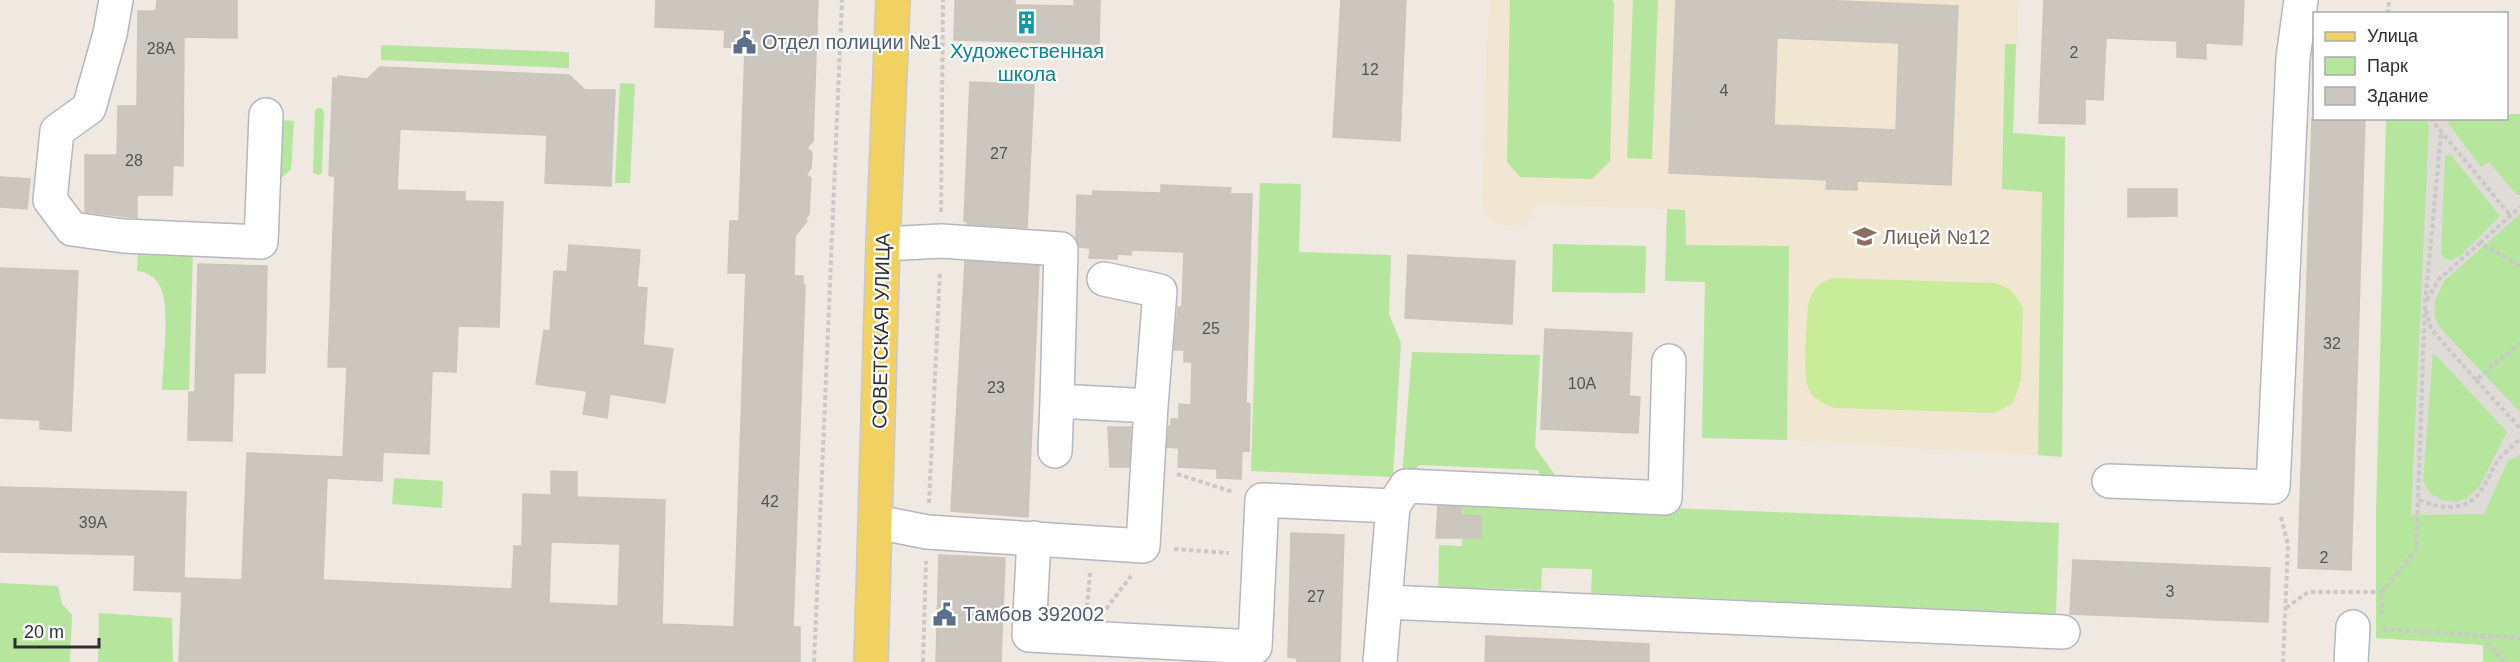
<svg xmlns="http://www.w3.org/2000/svg" width="2520" height="662" font-family="Arial,sans-serif">
<rect width="100%" height="100%" fill="#efe9e1"/>
<path fill="#f0e6d1" d="M1489,0H2018L2013,133L2065,137L2062,457L1787,440L1702,438L1705,282L1665,281L1667,209L1537,205L1525,227L1494,223L1484,212L1482,204Z"/>
<path fill="#b6e59e" d="M1510,0H1612L1614,3L1610,161L1592,179L1520,177L1507,162Z
M1633,0H1658L1652,159L1627,158Z
M2005,44H2016L2013,133L2065,137L2062,457L2038,455L2042,192L2002,189Z
M381,45L569,52V68L381,60Z
M620,83L635,84L630,183H615Z
M317,108H322L324,112L322,172L320,175L313,173L315,111Z
M2507,114H2520V662H2483V645L2376,638V515L2386,119L2506,118Z
M248,118L294,121L291,170L277,181L246,178Z
M1260,183L1301,184L1299,252L1391,255L1389,314L1401,343L1393,477L1251,471Z
M1667,209L1685,210L1686,245L1789,246L1787,440L1702,438L1705,282L1665,281Z
M1553,244L1646,246L1645,293L1552,292Z
M138,250L193,252L189,390H162C163,362 168,326 164,299C163,285 151,271 137,271Z
M1412,352L1540,355L1535,447L1555,475L1656,483L1546,489L1538,470L1419,465L1401,487Z
M394,478L443,481L442,508L392,504Z
M1463,500L2059,523L2056,614L1591,593L1592,569L1542,568L1541,590L1482,588L1472,599H1438L1439,545L1462,546Z
M0,583L58,586L62,604L72,615L70,662H0Z
M99,613L172,618L173,662H98Z"/>
<path fill="#c9ec9a" d="M1833,278L1995,283C2010,287 2017,295 2023,309L2021,380L2013,403L1994,413L1835,408C1825,404 1815,401 1809,390C1802,375 1807,324 1808,305C1812,291 1818,282 1833,278Z"/>
<path fill="#dfdcd8" fill-rule="evenodd" d="M2425,119H2445L2481,167L2489,162L2517,195H2520V214L2444,281L2435,300V318L2441,329L2520,412V455L2508,461L2484,514L2411,515L2429,124ZM2447,155H2451L2500,216L2461,255L2452,260L2445,259L2441,254L2445,158ZM2433,352L2507,432L2479,487L2467,498L2457,502L2442,500L2430,493L2423,481Z"/>
<path fill="#cbc7bf" stroke="#cbc5ba" stroke-width="1.5" fill-rule="evenodd" d="M157,0H237V38L184,37L183,166L173,165L172,195H137V218L85,212V155H117L118,106H137L138,11H156Z
M656,0H818L813,141L807,148L812,152L811,168L806,175L811,178L809,214L805,220L807,221L795,236L794,276H803V285H805L793,627H800V662H179L182,592L134,590L135,555L0,552V487L186,492L184,578L242,580L247,453L343,457L347,367H328L335,177L329,175L333,78L338,79V76L367,79L380,67L569,75L585,90H615L611,186L545,183L547,135L400,129L397,190L465,192V201L503,202L499,327L458,326L456,372L432,371L429,454L383,452L382,481L327,478L323,580L512,589L514,546H522L523,494L551,495V471L577,472V497L665,500L662,624L734,627L746,273H728L730,221H739L745,48L724,47L725,30L655,27ZM551,542L620,544L618,606L549,603Z
M955,0H1015V5L1074,6V0H1100L1099,44L954,40Z
M1341,0H1406L1400,141L1333,137Z
M1676,0H1816L1958,6L1951,185L1857,181V190L1826,189L1827,180L1669,173ZM1777,38L1899,43L1896,130L1774,125Z
M2044,0H2244L2242,45L2206,43V59L2177,57V41L2106,38L2103,100L2085,99V124L2039,123Z
M970,82L1034,85L1027,228L967,224V221H964Z
M2312,118H2365L2351,570L2298,568Z
M0,177L30,179L27,209L0,207Z
M1161,185L1231,188L1230,194H1252L1246,403L1250,404L1249,451H1242L1241,479L1217,478V469L1178,467L1179,448L1167,447L1169,426H1171V419H1179V404L1191,405L1192,362H1184V350H1174L1178,307H1182L1184,252L1131,250V255L1117,254V259L1089,258L1090,248L1079,247L1076,238L1077,195L1092,196L1093,191L1161,193Z
M2128,189H2177V216L2128,217Z
M569,245L640,250L637,287L647,288L643,345L673,349L665,403L610,394L607,418L583,414L587,391L536,384L544,330L550,331L554,271L567,272Z
M1408,255L1515,261L1512,324L1405,318Z
M965,261L1039,266L1028,517L951,511Z
M198,264L267,266L265,373H234L232,441L188,440L189,392H195Z
M0,268L78,271L71,431L40,429V420L0,418Z
M1545,329L1632,333L1629,396L1640,397L1638,433L1541,429Z
M1108,427H1131L1129,467H1110Z
M1438,506L1462,507L1461,515L1481,516V538H1436Z
M1291,533L1344,535L1340,662H1297V658L1288,657Z
M939,555L1005,558L1001,662H936Z
M2073,560L2270,568L2268,622L2070,614Z
M1486,636L1649,644V662H1485Z"/>
<g fill="none" stroke-linecap="round" stroke-linejoin="round">
<defs>
<path id="minor" d="M116,0L110,34L89,108L57,131L50,200L72,229L123,236L261,242L266,115
M883,244L941,241L1061,249L1057,401L1151,406L1160,291L1104,279
M1055,451L1057,401
M2109,481L2273,487L2293,58L2301,0
M877,522L927,532L1143,546L1151,406
M1034,538L1029,635L1255,647L1262,500L1393,506
M1386,602L2063,632
M1380,662L1393,506L1406,486L1665,498L1669,361
M2351,662L2353,627"/>
<path id="major" d="M871,662L883,244L893,0"/>
</defs>
<use href="#minor" stroke="#b4b7c1" stroke-width="36"/>
<use href="#major" stroke="#c9c9c9" stroke-width="36"/>
<path stroke="#c9c9c9" stroke-width="4" stroke-dasharray="4.5 3" stroke-linecap="butt" d="M2388,14L2389,0
M2430,118L2510,215
M2441,134L2425,304L2418,499C2438,509 2466,513 2481,491C2488,481 2492,468 2499,459C2505,452 2513,446 2520,439
M941,212L943,0
M2480,243L2520,207
M2427,300L2439,279L2480,243L2520,266
M2426,310L2431,329L2476,380L2520,343
M2476,380L2520,428
M1177,474L1233,492
M929,503L940,271
M2281,517L2288,545L2283,662
M1174,549L1229,553
M1087,607L1090,573
M2286,608L2308,592H2382
M1106,609L1131,576
M2381,615L2382,592L2416,550L2418,499
M2383,629L2520,638
M2482,636L2504,662
M814,662L842,0
M923,662L926,561"/>
<use href="#minor" stroke="#fff" stroke-width="33"/>
<use href="#major" stroke="#f2d163" stroke-width="33"/>
</g>
<defs>
<symbol id="building-bare" viewBox="-9 -9 18 18"><path d="M-4-6H4V6H1V3H-1V6H-4ZM-2.5-4.3h1.7v1.8h-1.7ZM.8-4.3h1.7v1.8H.8ZM-2.5-1h1.7V.8h-1.7ZM.8-1h1.7V.8H.8Z" fill="#0f9aa8" stroke="#fff" stroke-width="2.5" paint-order="stroke"/></symbol>
<symbol id="civic-bare" viewBox="-9 -9 18 18"><path d="M-.6-6.5H3V-4.5H.6V-3L4-1V1h2V6H-6V1h2V-1L-.6-3ZM-1.2 2.5V6h2.4V2.5Z" fill="#5c6f8a" stroke="#fff" stroke-width="2.5" paint-order="stroke"/></symbol>
<symbol id="school-bare" viewBox="-9 -9 18 18"><path d="M0-5L7-2L0 1L-7-2ZM-4 1L0 2.5L4 1V4Q0 6-4 4Z" fill="#8d6e63" stroke="#fff" stroke-width="2.5" paint-order="stroke"/></symbol>
</defs>
<g fill-rule="evenodd">
<use href="#building-bare" x="1010" y="6" width="33" height="33"/>
<use href="#civic-bare" x="728" y="26" width="33" height="33"/>
<use href="#school-bare" x="1848" y="220" width="33" height="33"/>
<use href="#civic-bare" x="928" y="598" width="33" height="33"/>
</g>
<g text-anchor="middle" stroke-width="4.5" stroke-linejoin="round" paint-order="stroke">
<g font-size="16" fill="#555452">
<text x="161" y="54">28А</text>
<text x="2074" y="58">2</text>
<text x="1370" y="75">12</text>
<text x="1724" y="96">4</text>
<text x="999" y="159">27</text>
<text x="134" y="166">28</text>
<text x="1211" y="334">25</text>
<text x="2332" y="349">32</text>
<text x="1582" y="389">10А</text>
<text x="996" y="393">23</text>
<text x="770" y="507">42</text>
<text x="93" y="528">39А</text>
<text x="2324" y="563">2</text>
<text x="2170" y="597">3</text>
<text x="1316" y="602">27</text>
</g>
<g font-size="20" fill="#4e5e75" stroke="#fff" text-anchor="start">
<text x="762" y="49">Отдел полиции №1</text>
<text x="963" y="621">Тамбов 392002</text>
</g>
<g font-size="20" fill="#0d838f" stroke="#fff">
<text x="1027" y="58">Художественная<tspan x="1027" dy="23">школа</tspan></text>
</g>
<g font-size="20" fill="#785e54" stroke="#fff" text-anchor="start">
<text x="1883" y="244">Лицей №12</text>
</g>
<g font-size="20" fill="#2e2e2e" stroke="#fff">
<text transform="translate(881 331) rotate(-89)" y="7">СОВЕТСКАЯ УЛИЦА</text>
</g>
</g>
<rect x="2313" y="12" width="195" height="108" fill="#ffffff" stroke="#ababab" stroke-width="1.5"/>
<rect x="2325" y="32" width="30" height="9" fill="#f2d163" stroke="#ababab" stroke-width="1.5"/>
<text x="2367" y="42" font-size="18" fill="#2e2e2e">Улица</text>
<rect x="2325" y="57" width="30" height="18" fill="#b6e59e" stroke="#ababab" stroke-width="1.5"/>
<text x="2367" y="72" font-size="18" fill="#2e2e2e">Парк</text>
<rect x="2325" y="87" width="30" height="18" fill="#cbc7bf" stroke="#ababab" stroke-width="1.5"/>
<text x="2367" y="102" font-size="18" fill="#2e2e2e">Здание</text>
<path d="M15 638v9h84v-9" fill="none" stroke="#2e2e2e" stroke-width="3"/>
<text x="24" y="638" font-size="18" fill="#2e2e2e" stroke="#ffffff" stroke-width="4.5" paint-order="stroke">20 m</text>
</svg>
